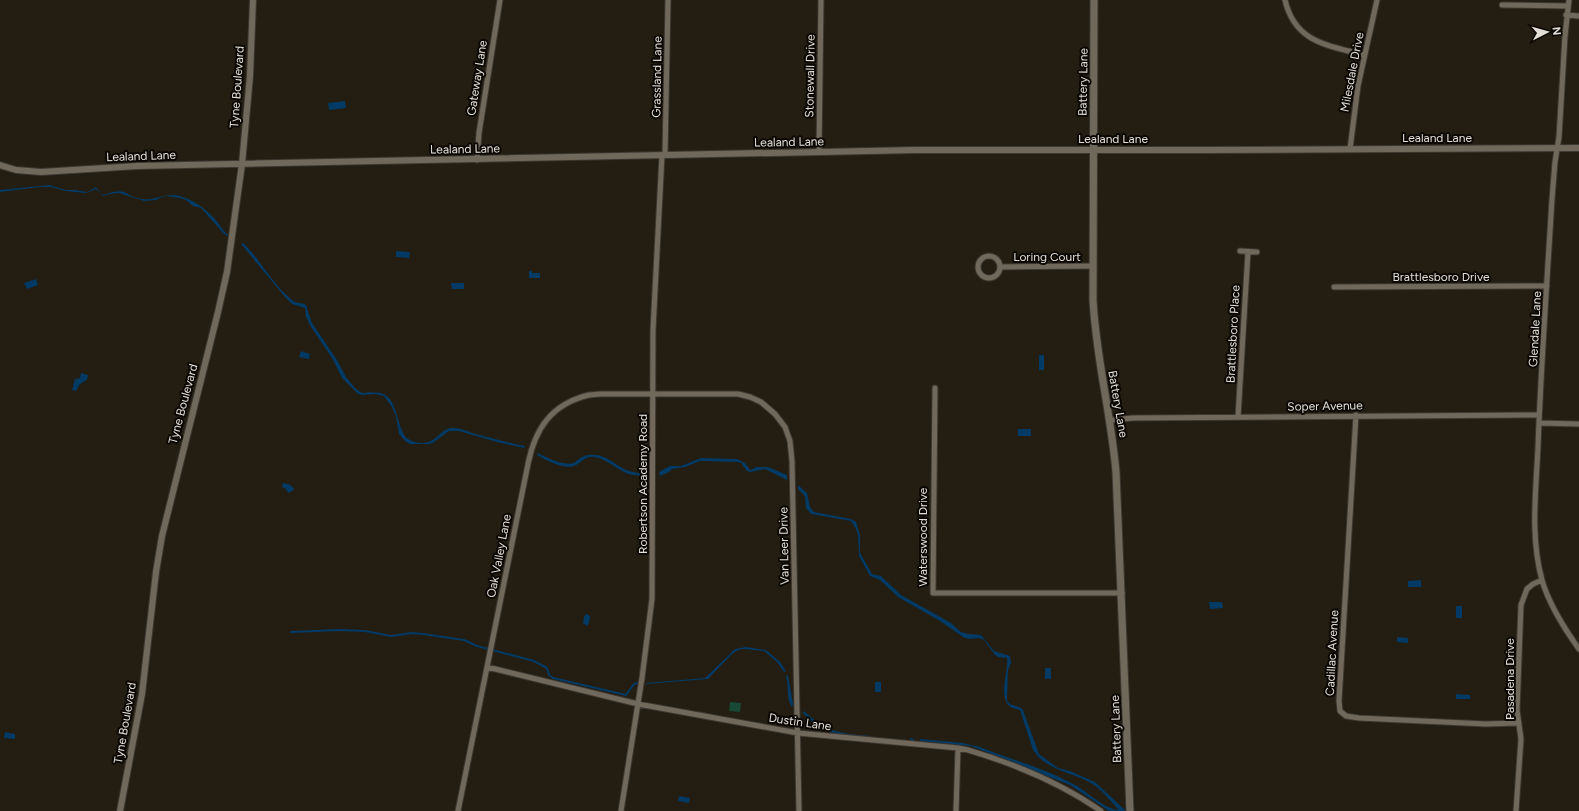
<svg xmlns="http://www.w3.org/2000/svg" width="1579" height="811" font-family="Figtree,sans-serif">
<rect width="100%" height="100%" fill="#241d11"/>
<path fill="#184936" d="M730,702L741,703L740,712L729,711Z"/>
<path fill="#003a65" d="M345,101L346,108L329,110L328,103Z
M49,185L66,190H75L87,192L96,187L101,194L104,195C128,186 123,196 142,199C153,201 162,194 173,195C189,196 205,208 215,219C220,225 223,231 229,236V237L224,234L201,208L193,206L186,200L180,198L167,196L162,197L156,200L144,201L119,193L110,194L103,196L96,189L86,193L65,191L51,187H40L0,192V190Z
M243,243C261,260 272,284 292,300C297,304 302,302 306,305L312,323L337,360L346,377L355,388L362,393C394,389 392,402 401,428C403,433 405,438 410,440C413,442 418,443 422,443C438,442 439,430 451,428C461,427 470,433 480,435C495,439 510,443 525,446L524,448L497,442L459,431H449L433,443L429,444H410L405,441L399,434L396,417L392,407L384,396L375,394L362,395L358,394L342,378L332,358L311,327L306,317L305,308L292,304L285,297L241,244Z
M396,251L410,252L409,258L396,257Z
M529,271H532V273H540V278H529Z
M36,279L38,285L27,289L24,283Z
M451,283H464V289H452Z
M301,351L310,354L309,359L299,357Z
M1039,355H1044V370H1039Z
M81,373L88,375L87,380L80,384L76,391L72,390L75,379L80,378Z
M1018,429H1031V436H1018Z
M538,453C548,458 563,466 574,463C576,462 577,460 579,459C583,455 591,454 597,455C617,459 619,474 646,473L645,476C638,475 631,476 624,472C616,468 602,457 594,457C586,456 583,461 578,464C566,472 548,461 537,455Z
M701,458L737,459L745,463L750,470L757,467H768L787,475V480L765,469L750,472L747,471L741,463L738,462L700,461L685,467L672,469L669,472L660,476L659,472L670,466H681Z
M283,483C288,484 293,485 294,490L288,493L286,489L282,487Z
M798,485L807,493L810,507L814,512L851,519L856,522L860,535V553L872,574L881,576L901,595L951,623L961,632L969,634L981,635L994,651L1010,656L1011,663L1008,670L1007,701C1013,708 1018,704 1023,710L1039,754L1058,768L1070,771L1095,782L1126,811H1109L1070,785L971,746L920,741V739L963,743L980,747C1012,760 1047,769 1077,786C1087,792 1108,811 1119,810C1110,801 1102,789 1089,782C1070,772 1046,770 1033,750L1020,710C1017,709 1013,709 1011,707C997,699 1009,670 1007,658L998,657L995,655L984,640L979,638L968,639L963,637L940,621L898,597L880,580L870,576L859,556L858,535L856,529L851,521L811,514L806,508L805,496L798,489Z
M1421,580V587H1408V581Z
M1209,602H1222L1223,608L1210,609Z
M1456,606H1462V618H1456Z
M586,614L590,616L589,623L587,626L583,623L584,617Z
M1397,637L1408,638V643L1397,642Z
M746,647L766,650L780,662L786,671L784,672L777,662L764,651L744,649L738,650L732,654L708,679L646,684V683L705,678L735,649Z
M1045,668H1051V679H1045Z
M788,675L793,704L792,707C786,699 789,686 786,676Z
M875,682H881V692H875Z
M1456,694L1470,695V699H1456Z
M804,711C827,733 840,733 871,736V737C854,737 834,736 820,727C814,723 808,718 803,713Z
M5,732L15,734V739L4,738Z
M679,796L690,798L689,803L678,801Z"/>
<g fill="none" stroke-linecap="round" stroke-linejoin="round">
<path stroke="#003a65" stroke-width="2" d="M291,632L339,630L365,631L391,636L412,633L423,634L464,640L477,646L534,661L547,668L549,675L553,678L626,695L634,684L638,683
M911,739L913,740"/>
<defs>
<path id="minor" d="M1285,0C1295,43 1328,45 1364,55
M1569,0L1565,36L1559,137L1555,162L1552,199C1547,282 1541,364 1538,447C1536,491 1530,537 1542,580C1549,605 1564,628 1579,649
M1502,5L1568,6
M1566,15L1579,16
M1350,149L1358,86L1377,0
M819,152L821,0
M665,155L668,0
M477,160L479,133L500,0
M1240,251L1257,252
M978 267a11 11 0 1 1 22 0a11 11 0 1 1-22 0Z
M1000,267L1093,266
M1334,287L1547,286
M935,388L933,593H1122
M1356,415L1339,701L1340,711L1346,716L1359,718L1486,724L1519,723
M1238,417L1248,252
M1111,420L1133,418L1539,415
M1539,423L1579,424
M487,667L638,704L798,733L958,748L968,750C1015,764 1061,783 1101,811
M458,811L528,464C535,429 551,404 589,395L600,394H738L750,397L761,402L775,414L785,427L790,441L792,461L799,811
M621,811L642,678L652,599L653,330L662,155
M956,811L958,748
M1516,811L1521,739L1517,710L1521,605L1527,589L1533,584L1542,580"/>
<path id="tertiary" d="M0,165L16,170L41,172L137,166L915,150H1204L1579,148
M120,811L142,694L156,572L162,536L218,312L227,272L242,164L250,76L253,0"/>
<path id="secondary" d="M1094,0L1093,300C1096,358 1111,414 1116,472L1130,811"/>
</defs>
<use href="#minor" stroke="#3c3730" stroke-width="7"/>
<use href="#tertiary" stroke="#3c3730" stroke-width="8"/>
<use href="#secondary" stroke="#3c3730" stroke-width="9"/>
<use href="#minor" stroke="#70685b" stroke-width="5"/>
<use href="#tertiary" stroke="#70685b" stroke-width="6"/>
<use href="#secondary" stroke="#70685b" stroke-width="7"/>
</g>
<g text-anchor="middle" stroke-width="4" stroke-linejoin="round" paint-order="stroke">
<g font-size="12" fill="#e3dfd7" stroke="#0b0804">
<text transform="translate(1352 72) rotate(-79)" y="4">Milesdale Drive</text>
<text transform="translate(810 76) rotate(-89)" y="4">Stonewall Drive</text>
<text transform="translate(657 77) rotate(-89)" y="4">Grassland Lane</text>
<text transform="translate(477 78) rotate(-81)" y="4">Gateway Lane</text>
<text transform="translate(1083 82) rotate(-89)" y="4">Battery Lane</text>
<text transform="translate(237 87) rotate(-86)" y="4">Tyne Boulevard</text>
<text x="1437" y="142">Lealand Lane</text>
<text x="1113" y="143">Lealand Lane</text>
<text transform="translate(789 142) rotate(-1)" y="4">Lealand Lane</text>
<text transform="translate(465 149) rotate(-1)" y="4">Lealand Lane</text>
<text transform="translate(141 156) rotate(-2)" y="4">Lealand Lane</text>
<text x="1047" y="261">Loring Court</text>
<text x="1441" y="281">Brattlesboro Drive</text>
<text transform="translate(1535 329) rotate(-87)" y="4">Glendale Lane</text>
<text transform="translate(1233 334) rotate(-87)" y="4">Brattlesboro Place</text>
<text transform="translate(183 404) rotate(-75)" y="4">Tyne Boulevard</text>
<text transform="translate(1118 404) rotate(80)" y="4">Battery Lane</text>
<text transform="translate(1325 406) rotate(-1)" y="4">Soper Avenue</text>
<text transform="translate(643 484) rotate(-90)" y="4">Robertson Academy Road</text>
<text transform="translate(923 537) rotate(-90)" y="4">Waterswood Drive</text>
<text transform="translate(784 546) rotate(-91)" y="4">Van Leer Drive</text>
<text transform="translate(499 556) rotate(-79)" y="4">Oak Valley Lane</text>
<text transform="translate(1332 653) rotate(-87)" y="4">Cadillac Avenue</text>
<text transform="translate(1510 679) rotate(-90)" y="4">Pasadena Drive</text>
<text transform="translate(800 722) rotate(8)" y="4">Dustin Lane</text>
<text transform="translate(125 723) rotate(-80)" y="4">Tyne Boulevard</text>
<text transform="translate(1116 729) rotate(-92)" y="4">Battery Lane</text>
</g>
</g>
<g transform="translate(1547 32) rotate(84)" stroke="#0b0804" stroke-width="3" paint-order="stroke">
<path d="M0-3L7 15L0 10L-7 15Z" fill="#e3dfd7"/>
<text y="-6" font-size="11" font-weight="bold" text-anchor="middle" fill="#e3dfd7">N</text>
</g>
</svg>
